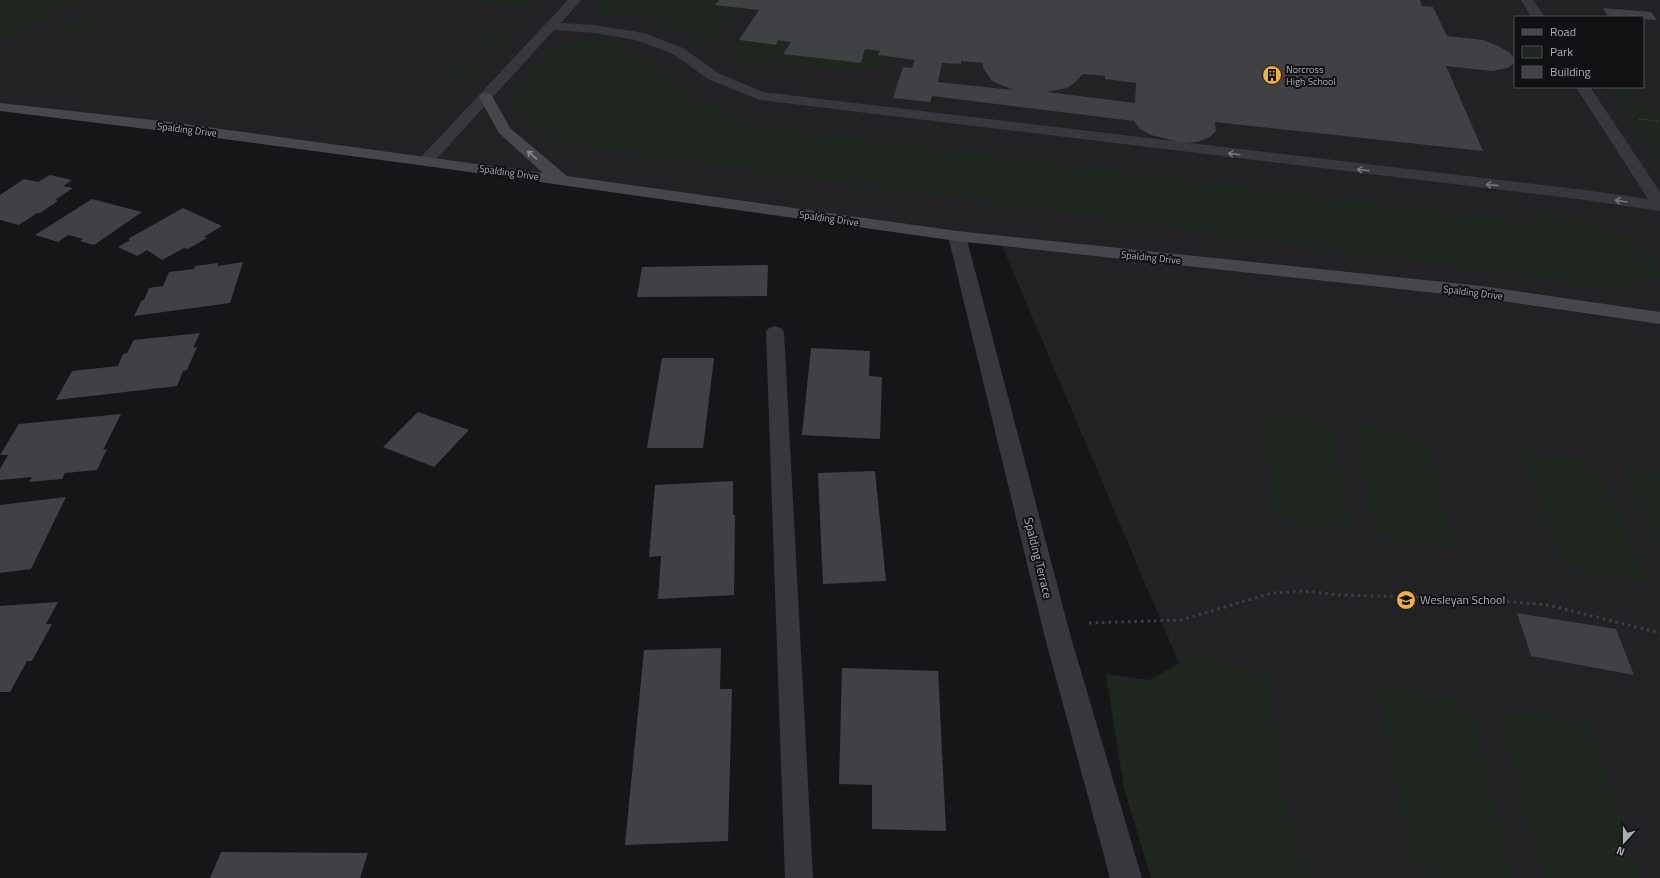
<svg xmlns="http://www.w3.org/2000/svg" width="1660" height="878" font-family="'Titillium Web',sans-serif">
<rect width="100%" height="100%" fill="#161618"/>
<path fill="#222225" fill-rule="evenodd" d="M0,0H1660V878H1270L1000,241L0,106ZM1515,17H1643V87H1515Z"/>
<path fill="#1e261f" d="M0,0H81L18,38L0,45Z
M446,0H547L527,9Z
M601,0H719L716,5L743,8L740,13L737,14L603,16L599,12L597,7Z
M93,17L106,18V20C93,28 80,41 64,35L63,32C69,23 83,20 93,17Z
M733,19L735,21L718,45L704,46L691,38L678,33L642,25L645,20Z
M502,29L514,31L517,35C510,48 494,51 481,48V45L497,30Z
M586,40C606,41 624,44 642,53C653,58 662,70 672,79C693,98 720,110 748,116L743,124L1536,223L1530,211L1572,216L1595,221L1626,235L1653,259L1659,278L1636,286H1586L579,148C543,140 534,132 512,103L515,90L530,71L551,49L568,42Z
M739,40L776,45L778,40L791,42L783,54L861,63L865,49L880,51L879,55L891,57C882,68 868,72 854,74L733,60L728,56Z
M468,62L481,65L483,69C476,83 459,87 445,83V80L463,64Z
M1610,87H1638L1660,118V165Z
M1261,410L1331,421L1351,534L1277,522Z
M1352,423L1424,435L1455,552L1377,539Z
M1521,449L1597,461L1648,584L1567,570Z
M1620,464L1660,470V549Z
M1203,649L1271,681L1280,791L1308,878H1151L1124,788L1106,674L1150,680Z
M1378,684L1469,702L1512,878H1449L1415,871Z
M1496,705L1589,723L1641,878H1545Z"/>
<path fill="#404145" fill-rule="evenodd" d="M719,0H1420L1422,6L1433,7L1447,36L1483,40L1498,46L1509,52L1514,58V64L1507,68L1492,71L1446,66L1483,151L1215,122L1216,131L1210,137L1197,142L1183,143L1151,135L1140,129L1134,121L932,96L930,102L893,98L903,67L912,68L915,60L878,55L880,51L865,49L861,63L783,54L791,42L778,40L776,45L739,40L759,10L715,5ZM961,61L983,63V68L992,81L1013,90L938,82L942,63L961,64ZM1083,74L1105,76V79L1136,83L1135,103L1047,92L1067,88L1074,83Z
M1603,8L1651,12L1657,20L1643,19V17L1608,16Z
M50,175L72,180L63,186L73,188L55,200L58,201L40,213H37L19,225L0,220V195L24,179L38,182Z
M92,199L142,212L94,245L80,241L83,239L68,235L58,242L35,235Z
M183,208L222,226L204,237L207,238L188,249L184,248L162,260L147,250L137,256L118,247L130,240L128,239Z
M243,262L230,303L134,316L142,300H144L149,288L163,286L169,272L194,269L195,266L218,263V266Z
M768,265L767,296L637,297L642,267Z
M200,333L193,348L197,347L187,370L183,371L177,386L56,400L72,371L118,366L123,354L127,353L134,340Z
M811,348L870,351L869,376L882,377L880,439L802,435Z
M662,358H714L703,448H647Z
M418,412L469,430L434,467L383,447Z
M121,414L103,450L107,449L97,470L65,473L62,479L29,482L32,477L0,480V469L8,455H0L19,424Z
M875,471L886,581L823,584L818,473Z
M733,481V515H735L734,595L658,599L661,556L649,557L655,485Z
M66,497L31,569L0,573V505Z
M58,602L46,624H52L32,661H27L10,692H0V606Z
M1517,613L1616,629L1634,675L1531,656Z
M721,648L720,689H732L728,841L625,845L644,650Z
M842,668L938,671L946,831L872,829V785L839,784Z
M221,852L368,853L360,878H210Z"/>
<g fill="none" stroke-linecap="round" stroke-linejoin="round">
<path stroke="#3d3f44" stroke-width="1.5" stroke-dasharray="1.5 2" stroke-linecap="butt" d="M1639,119L1660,121"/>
<path stroke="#3d3f44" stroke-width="3" stroke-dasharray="2.5 4" stroke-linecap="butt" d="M1089,623L1181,620L1272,593L1303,591L1338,595L1463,598L1548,605L1660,633"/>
<path fill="#37383d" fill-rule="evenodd" d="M775,326L781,328L784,332L813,878H785L766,332L769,328Z"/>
<path fill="#37383d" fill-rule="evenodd" d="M568,0H581L561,23L595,25L644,33L683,48L718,73L763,92L1585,190L1648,199L1576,87H1590L1660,192V211L1585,200L760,100L708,79L673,54L636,40L595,33L554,30L432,164L426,166L420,164L418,161L420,158Z
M1521,0H1533L1545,17H1531Z
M957,231L963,232L966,236L1070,634L1142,878H1110L1044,634L948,236L951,232Z"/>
<path fill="#45474d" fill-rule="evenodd" d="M486,93L491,94L510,128L567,176L957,231L1482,286L1660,312V324L1482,298L957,241L426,166L171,132L0,111V103L171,122L543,173L499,133L479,97L481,94Z"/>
</g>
<defs><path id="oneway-shaft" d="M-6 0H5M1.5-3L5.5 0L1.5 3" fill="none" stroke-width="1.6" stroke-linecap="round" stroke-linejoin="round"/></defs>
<g stroke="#757881">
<use href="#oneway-shaft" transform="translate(1234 154) rotate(-173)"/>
<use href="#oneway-shaft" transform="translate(1363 170) rotate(-173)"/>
<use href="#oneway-shaft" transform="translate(1492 185) rotate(-174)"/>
<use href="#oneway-shaft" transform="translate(1621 201) rotate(-171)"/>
</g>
<use stroke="#858993" href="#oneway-shaft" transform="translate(532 155) rotate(-139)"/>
<defs>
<symbol id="building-disc" viewBox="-11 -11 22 22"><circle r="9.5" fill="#f2b134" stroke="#111113"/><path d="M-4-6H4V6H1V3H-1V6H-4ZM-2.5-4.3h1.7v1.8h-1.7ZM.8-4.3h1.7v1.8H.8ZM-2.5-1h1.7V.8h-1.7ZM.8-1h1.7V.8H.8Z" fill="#111"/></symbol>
<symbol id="school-disc" viewBox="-11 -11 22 22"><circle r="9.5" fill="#f2b134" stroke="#111113"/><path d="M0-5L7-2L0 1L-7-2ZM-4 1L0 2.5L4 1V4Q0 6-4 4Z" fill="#111"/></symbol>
</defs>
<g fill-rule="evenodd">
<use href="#building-disc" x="1261" y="64" width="22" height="22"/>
<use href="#school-disc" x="1395" y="589" width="22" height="22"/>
</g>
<g text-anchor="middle" stroke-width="4" stroke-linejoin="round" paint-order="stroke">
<g font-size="10" fill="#a8adb8" stroke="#111113" text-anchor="start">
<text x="1286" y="73">Norcross<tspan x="1286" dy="12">High School</tspan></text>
</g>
<g font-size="10" fill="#a8adb8" stroke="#111113">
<text transform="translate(187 129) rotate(7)" y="4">Spalding Drive</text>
<text transform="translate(509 172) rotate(8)" y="4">Spalding Drive</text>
<text transform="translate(829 218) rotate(8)" y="4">Spalding Drive</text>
<text transform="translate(1151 257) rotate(6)" y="4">Spalding Drive</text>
<text transform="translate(1473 292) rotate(7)" y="4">Spalding Drive</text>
</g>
<g font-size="12" fill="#a8adb8" stroke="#111113">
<text transform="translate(1038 558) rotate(76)" y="4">Spalding Terrace</text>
</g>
<g font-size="12" fill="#a8adb8" stroke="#111113" text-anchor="start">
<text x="1420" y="604">Wesleyan School</text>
</g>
</g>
<rect x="1514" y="16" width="130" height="72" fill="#111113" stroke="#4d4f55"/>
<rect x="1522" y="29" width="20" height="6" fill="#45474d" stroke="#4d4f55"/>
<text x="1550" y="36" font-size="12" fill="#a8adb8">Road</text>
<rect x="1522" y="46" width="20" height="12" fill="#1e261f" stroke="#4d4f55"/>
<text x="1550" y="56" font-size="12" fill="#a8adb8">Park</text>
<rect x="1522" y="66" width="20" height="12" fill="#404145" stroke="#4d4f55"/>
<text x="1550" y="76" font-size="12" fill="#a8adb8">Building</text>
<g transform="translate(1624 842) rotate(201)" stroke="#111113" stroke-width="3" paint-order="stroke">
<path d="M0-3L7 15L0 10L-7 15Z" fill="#a8adb8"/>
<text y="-6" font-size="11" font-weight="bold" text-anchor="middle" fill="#a8adb8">N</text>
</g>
</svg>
